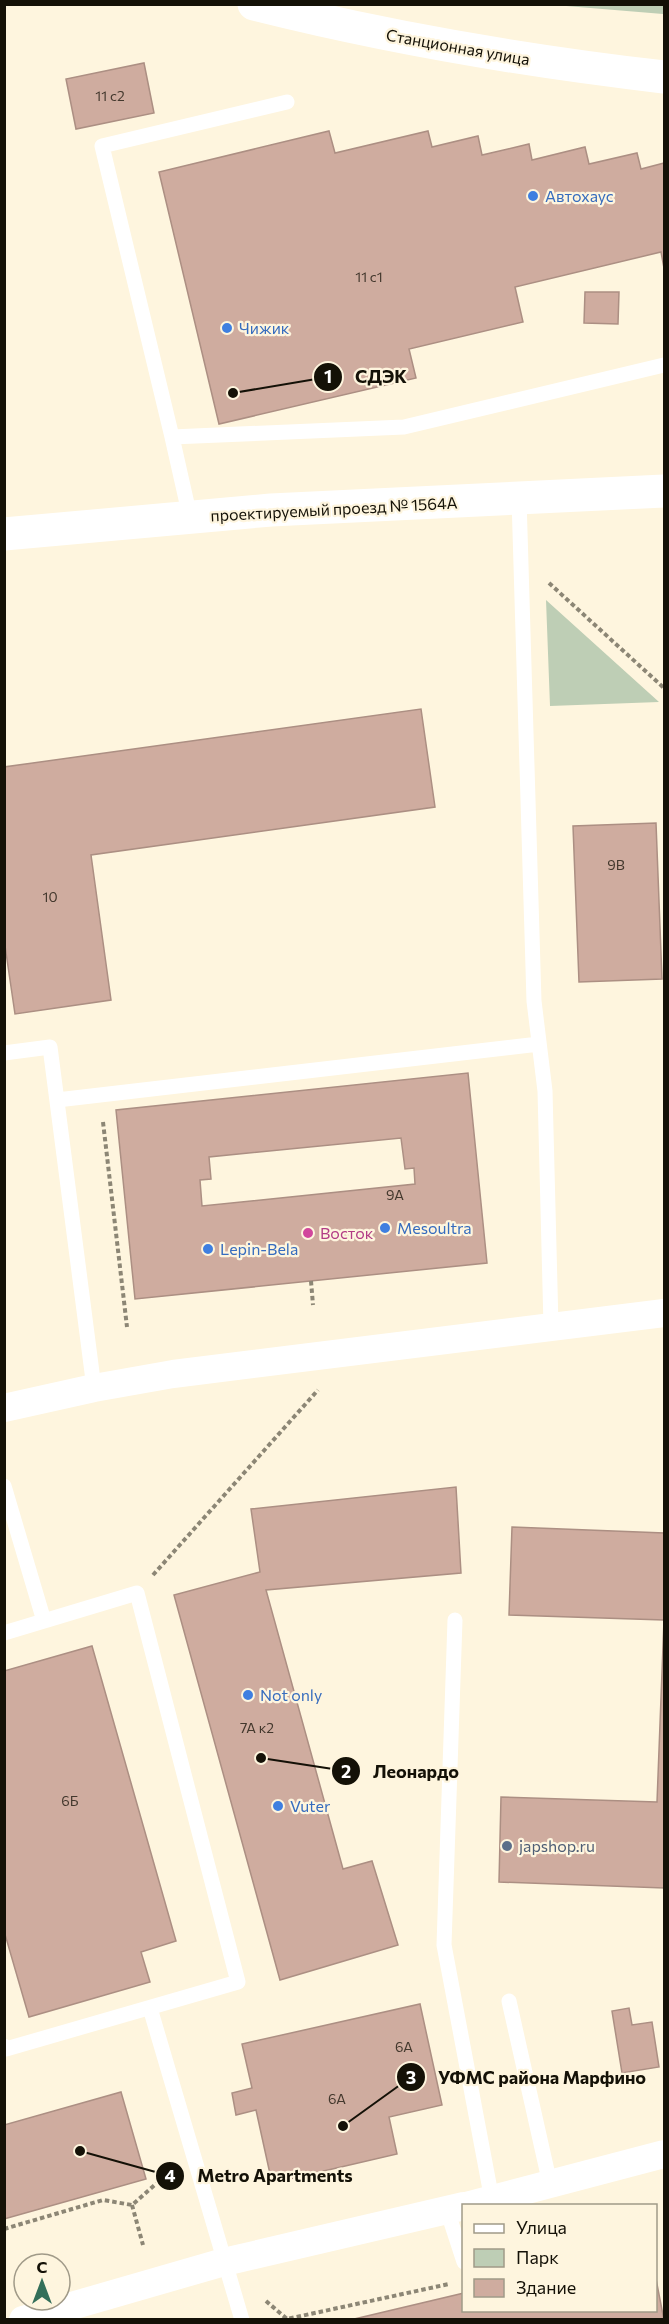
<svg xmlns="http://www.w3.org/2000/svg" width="669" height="2324" font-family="Commissioner,sans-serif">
<rect width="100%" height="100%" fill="#fef5de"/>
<path fill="#beceb5" d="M554,5H664V13L663,14Z
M546,600L659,702L550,706Z"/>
<path fill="#cfac9f" stroke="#ac8f83" stroke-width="1.5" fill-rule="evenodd" d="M144,63L154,113L76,129L66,79Z
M329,131L335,153L428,131L432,147L478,136L482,155L529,144L532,160L585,147L589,164L637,153L641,169L664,163V268L661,252L515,287L523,322L409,349L416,378L219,424L159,172Z
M585,292H619L618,324L584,323Z
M421,709L435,807L91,855L111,1000L15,1014L4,939V767Z
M656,823L662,979L579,982L573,826Z
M468,1073L487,1263L135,1299L116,1110ZM401,1138L405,1169L414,1168L415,1184L202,1206L200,1180L211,1179L209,1157Z
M456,1487L461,1573L266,1590L343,1869L372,1861L398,1945L280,1980L174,1595L260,1572L251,1509Z
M512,1527L664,1533V1888L499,1882L501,1797L657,1802L664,1620L509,1615Z
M92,1646L176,1941L141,1952L150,1982L29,2017L4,1931V1671Z
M420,2004L442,2105L389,2117L397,2154L272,2183L256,2110L236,2115L232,2093L252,2088L242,2044Z
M629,2008L632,2025L652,2022L659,2067L622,2073L612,2011Z
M121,2092L146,2179L4,2219V2125Z
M656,2279L664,2320H350L464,2293V2310H656Z"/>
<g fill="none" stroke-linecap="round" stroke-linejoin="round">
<path stroke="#8c8675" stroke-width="4" stroke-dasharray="4.5 3" stroke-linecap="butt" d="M549,583L664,688
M103,1122L127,1327
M311,1281L313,1305
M153,1575L318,1390
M132,2205L143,2245
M4,2229L103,2200L132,2205L157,2183
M266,2301L287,2319L449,2284"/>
<path stroke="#fff" stroke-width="15" d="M287,102L102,146L172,437L404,427L664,365
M172,437L190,517
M519,498L534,1001L545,1091L551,1326
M4,1053L50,1047L94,1388
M57,1100L539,1044
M4,1486L44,1621
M455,1620L444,1945L492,2200
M4,1633L137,1593L238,1982L6,2049L4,2046
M509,2001L550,2184
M150,2008L242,2320
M447,2210L464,2262"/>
<path stroke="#fff" stroke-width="28" d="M4,1408L94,1388L173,1374L664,1313
M466,2206L664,2154
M23,2320L224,2262L464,2206"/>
<path stroke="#fff" stroke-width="33" d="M254,4C389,38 526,61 664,77
M4,534L271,510L664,491"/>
</g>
<g fill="#3f7fe0" stroke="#fef5de" stroke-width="2">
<circle cx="533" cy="196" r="6"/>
<circle cx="227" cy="328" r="6"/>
<circle cx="385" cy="1228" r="6"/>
<circle cx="208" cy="1249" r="6"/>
<circle cx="248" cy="1695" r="6"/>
<circle cx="278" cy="1806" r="6"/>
</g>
<circle fill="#d1479c" stroke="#fef5de" stroke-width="2" cx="308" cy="1233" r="6"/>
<circle fill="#5c6f8a" stroke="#fef5de" stroke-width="2" cx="507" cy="1846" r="6"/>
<g text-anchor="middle" stroke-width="4.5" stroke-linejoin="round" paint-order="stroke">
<g font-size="14" fill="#43382d">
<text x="110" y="101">11 с2</text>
<text x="369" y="282">11 с1</text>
<text x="616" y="870">9В</text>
<text x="50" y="902">10</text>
<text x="395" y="1200">9А</text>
<text x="257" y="1733">7А к2</text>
<text x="70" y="1806">6Б</text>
<text x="404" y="2052">6А</text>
<text x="337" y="2104">6А</text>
</g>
<g font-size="16" fill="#141107" stroke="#fef5de">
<text transform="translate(458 47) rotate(10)" y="6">Станционная улица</text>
<text transform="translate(334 509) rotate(-3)" y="6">проектируемый проезд № 1564А</text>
</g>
<g font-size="16" fill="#366cbe" stroke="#fef5de" text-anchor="start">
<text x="545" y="202">Автохаус</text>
<text x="239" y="334">Чижик</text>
<text x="397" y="1234">Mesoultra</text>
<text x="220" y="1255">Lepin-Bela</text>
<text x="260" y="1701">Not only</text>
<text x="290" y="1812">Vuter</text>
</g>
<g font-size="16" fill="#b23c85" stroke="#fef5de" text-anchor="start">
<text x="320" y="1239">Восток</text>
</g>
<g font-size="16" fill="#4e5e75" stroke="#fef5de" text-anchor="start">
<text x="519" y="1852">japshop.ru</text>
</g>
</g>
<path fill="none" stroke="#141107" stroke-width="2" d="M233 393L328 377M261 1758L346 1771M343 2126L411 2077M80 2151L170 2176"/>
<g fill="#141107" stroke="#fef5de" stroke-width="2">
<circle cx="233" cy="393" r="6"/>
<circle cx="261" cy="1758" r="6"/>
<circle cx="343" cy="2126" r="6"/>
<circle cx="80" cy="2151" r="6"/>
<circle cx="328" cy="377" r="15"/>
<circle cx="346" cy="1771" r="15"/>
<circle cx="411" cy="2077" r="15"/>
<circle cx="170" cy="2176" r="15"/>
</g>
<g font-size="18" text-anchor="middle" font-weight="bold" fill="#fff">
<text x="328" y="383">1</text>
<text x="346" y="1778">2</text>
<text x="411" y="2084">3</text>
<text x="170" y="2182">4</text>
</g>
<g font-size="18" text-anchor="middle" font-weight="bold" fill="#141107" stroke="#fef5de" stroke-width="4.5" stroke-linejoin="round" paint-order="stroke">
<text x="381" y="383">СДЭК</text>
<text x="416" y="1778">Леонардо</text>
<text x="542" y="2084">УФМС района Марфино</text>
<text x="275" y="2182">Metro Apartments</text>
</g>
<rect width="669" height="2324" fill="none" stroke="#141107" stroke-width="12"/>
<rect x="462" y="2204" width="195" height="108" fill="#fef5de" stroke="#a09a88" stroke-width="1.5"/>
<rect x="474" y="2224" width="30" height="9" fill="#ffffff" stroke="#a09a88" stroke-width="1.5"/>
<text x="516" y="2234" font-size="18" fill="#141107">Улица</text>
<rect x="474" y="2249" width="30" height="18" fill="#beceb5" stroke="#a09a88" stroke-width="1.5"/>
<text x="516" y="2264" font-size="18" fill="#141107">Парк</text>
<rect x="474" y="2279" width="30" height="18" fill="#cfac9f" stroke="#a09a88" stroke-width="1.5"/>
<text x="516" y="2294" font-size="18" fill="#141107">Здание</text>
<g transform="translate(42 2282)"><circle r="28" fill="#fef5de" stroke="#a09a88" stroke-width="1.5"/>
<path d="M0-4.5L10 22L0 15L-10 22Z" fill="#336f59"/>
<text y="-9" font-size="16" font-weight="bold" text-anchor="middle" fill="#141107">С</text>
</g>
</svg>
